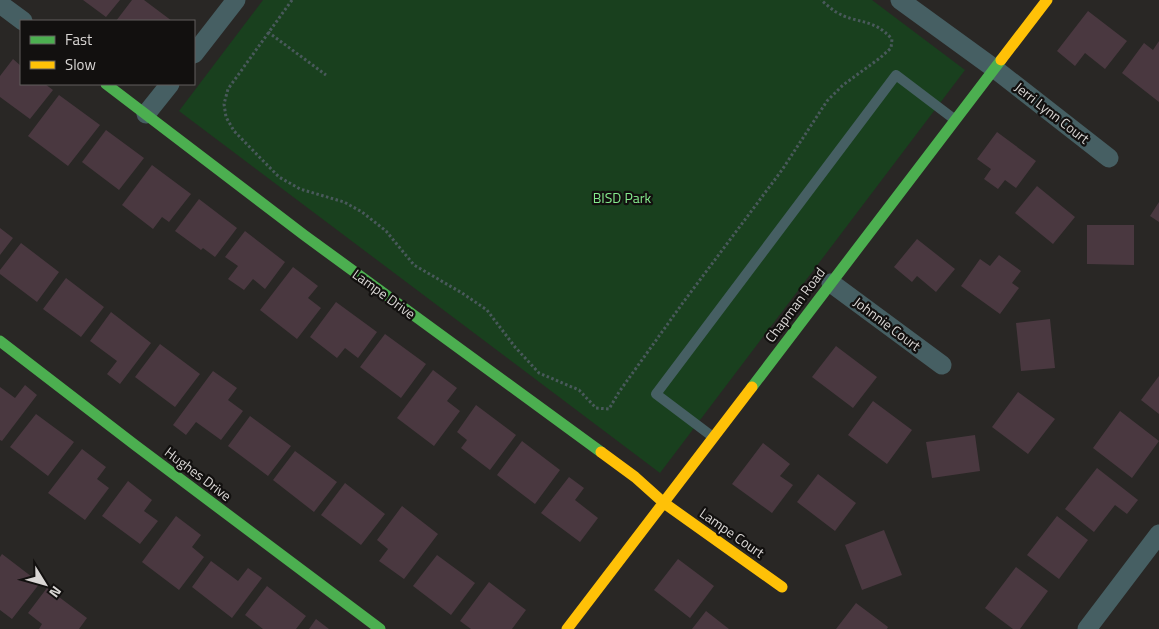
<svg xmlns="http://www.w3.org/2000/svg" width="1159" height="629" font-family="'Titillium Web',sans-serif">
<rect width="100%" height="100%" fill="#292725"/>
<path fill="#19401e" d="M263,0H872L965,70L660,473L179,111Z"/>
<path fill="#4a3840" d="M83,0H120L106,17Z
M132,0H144L172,21H116Z
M1088,11L1127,41L1105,69L1085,53L1075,66L1057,51Z
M1159,41V102L1122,73L1144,43L1153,50Z
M13,59L21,66V84H45L53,90L30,119L0,97V76Z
M59,95L100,125L68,166L28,136Z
M106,130L144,158L119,190L82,162Z
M997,132L1036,161L1016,188L1005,180L998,189L984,179L991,169L977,159Z
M152,165L191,194L169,222L162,217L153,229L122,205Z
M1037,186L1075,217L1053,244L1015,213Z
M199,199L237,228L215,257L203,248L201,250L175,231Z
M1159,202V222L1150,216Z
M1087,225H1134V265L1087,264Z
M0,228L13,238L0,255Z
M245,231L285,262L265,289L253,279L244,290L228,279L238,266L225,257Z
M917,239L955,269L936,292L917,276L912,282L894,267Z
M21,243L59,272L37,302L0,274V270Z
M999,255L1021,271L1012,283L1019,288L1000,314L961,286L980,259L990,266Z
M293,267L318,286L308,298L321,308L297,339L260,310Z
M66,278L104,307L81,337L43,309Z
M336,302L377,332L358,358L345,348L337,358L310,337Z
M111,312L151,343L120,384L107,374L117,361L90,341Z
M1050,319L1055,368L1021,371L1016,323Z
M385,334L426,364L401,398L360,367Z
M160,344L200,374L175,407L135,377Z
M836,346L877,377L853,408L812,377Z
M433,370L457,388L447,401L460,411L434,446L397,418Z
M213,371L237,388L228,400L243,411L221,440L196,422L186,435L173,425Z
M1159,376V414L1141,400Z
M25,385L37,395L2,441L0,440V387L15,398Z
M1018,392L1055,419L1028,454L992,427Z
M873,401L912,430L887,464L848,435Z
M476,405L516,435L490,470L461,448L467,440L457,432Z
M1120,411L1159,441L1132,478L1093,448Z
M36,414L74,442L48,476L10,447Z
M250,416L291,446L268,476L228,446Z
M975,435L980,471L932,478L926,442Z
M522,441L560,470L535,504L497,475Z
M763,443L790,464L780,476L793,485L772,513L732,484Z
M82,449L106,467L97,479L109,488L85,520L48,493Z
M295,451L337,482L314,512L273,480Z
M1097,468L1138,500L1127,514L1115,505L1094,532L1065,509Z
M818,474L856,503L835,531L797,502Z
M569,477L584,488L575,500L598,518L580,542L541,513Z
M128,481L152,500L144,511L158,521L140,544L102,516Z
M345,483L385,514L361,545L321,515Z
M402,506L438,534L404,579L379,561L388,549L377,540Z
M176,516L201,535L192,547L204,557L179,590L142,562Z
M1057,516L1088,540L1059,579L1027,555Z
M884,530L902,575L862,590L845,545Z
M2,554L40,583L12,619L0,610V557Z
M437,555L475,583L451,615L413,586Z
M678,559L714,586L690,618L654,590Z
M211,561L238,581L248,568L262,578L232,618L192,587Z
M1016,567L1048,591L1020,629H1013L985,608Z
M489,582L526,610L512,629H471L460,621Z
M267,586L306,616L296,629H263L245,615Z
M47,588L87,618L79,629H39L42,624L28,613Z
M856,603L888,627L887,629H836Z
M706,611L729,629H692Z
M316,619L329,629H309Z"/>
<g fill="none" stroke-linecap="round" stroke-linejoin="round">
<path stroke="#49595b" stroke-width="3" stroke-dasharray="2.5 2.5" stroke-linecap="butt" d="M292,0L228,89L224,104L226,117L234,131L279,177L300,189L344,202L362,212L386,231L414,265L462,293L487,310L515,347L539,373L579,390L596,408L609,409L619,392L682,304L782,170L827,101L843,85L880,58L891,48L892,39C872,17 858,25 836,12C831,9 826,4 821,0
M268,32L326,75"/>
<path stroke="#465f63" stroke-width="10" d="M713,437L656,394L896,75L954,119"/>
<path stroke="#465f63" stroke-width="19" d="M900,0L995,69L1109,158
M0,4L23,21
M194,54L236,0
M146,114L170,84
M831,283L942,365
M1087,629L1159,534"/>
<path stroke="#4caf50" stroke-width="11" d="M106,84L304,235L601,452
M0,341L135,445L380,629
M752,387L1001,60"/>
<path stroke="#ffc107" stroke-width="11" d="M1001,60L1047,0
M601,452L635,477L664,503L782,587
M567,629L752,387"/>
</g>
<g text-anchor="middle" stroke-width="4.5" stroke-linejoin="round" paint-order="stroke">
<g font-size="14" fill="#d9d6d4" stroke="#12100f">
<text transform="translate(1052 113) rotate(38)" y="5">Jerri Lynn Court</text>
<text transform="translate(384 294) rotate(36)" y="5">Lampe Drive</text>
<text transform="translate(795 305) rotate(-53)" y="5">Chapman Road</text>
<text transform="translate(887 324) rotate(37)" y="5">Johnnie Court</text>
<text transform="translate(198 474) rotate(37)" y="5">Hughes Drive</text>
<text transform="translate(732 533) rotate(35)" y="5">Lampe Court</text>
</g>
<g font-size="14" fill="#85ea8d" stroke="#12100f">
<text x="622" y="203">BISD Park</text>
</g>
</g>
<rect x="20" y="20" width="175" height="65" fill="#12100f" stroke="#625f5e"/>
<rect x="30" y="36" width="25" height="8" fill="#4caf50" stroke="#625f5e"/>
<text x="65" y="45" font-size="15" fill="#d9d6d4">Fast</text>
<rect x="30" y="61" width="25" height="8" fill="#ffc107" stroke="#625f5e"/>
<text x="65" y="70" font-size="15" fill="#d9d6d4">Slow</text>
<g transform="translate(45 584) rotate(127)" stroke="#12100f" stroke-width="4" paint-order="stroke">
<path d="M0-4L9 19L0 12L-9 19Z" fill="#d9d6d4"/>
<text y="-8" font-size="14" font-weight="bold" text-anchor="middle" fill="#d9d6d4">N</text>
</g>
</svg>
